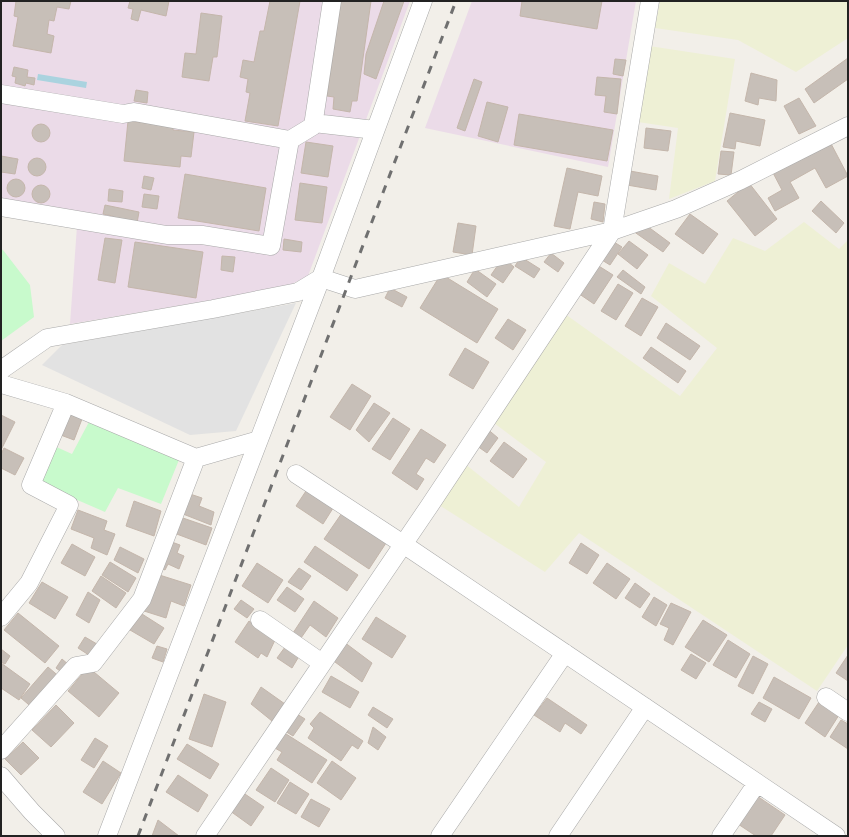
<svg xmlns="http://www.w3.org/2000/svg" width="849" height="837" font-family="'Asap Condensed',sans-serif">
<rect width="100%" height="100%" fill="#f2efe9"/>
<path fill="#ebdbe8" d="M1,1H410L308,276L284,288L70,324L77,226L1,215Z
M472,1H636L608,167L425,128Z"/>
<path fill="#eef0d5" d="M660,1H848V38L796,72L738,40L655,28Z
M649,46L735,59L715,181L669,199L678,128L638,122Z
M804,222L839,249L848,240V645L817,691L579,533L545,572L439,505L465,464L519,507L546,462L494,423L565,314L680,396L717,348L651,296L669,263L705,284L733,238L765,251Z"/>
<path fill="#c8facc" d="M1,249L3,250L30,285L34,317L1,341Z
M90,420L181,455L161,504L118,488L105,512L36,482L52,445L72,454Z"/>
<path fill="#e2e2e2" d="M296,303L236,431L190,435L42,365L62,345Z"/>
<path fill="#aad3df" d="M38,74L87,82L86,88L37,80Z"/>
<path fill="#c7bfb8" stroke="#c4b6ab" d="M16,1H71L69,9L57,7L54,21L49,20L47,34L54,36L51,53L13,46L18,17L14,16Z
M130,1H169L166,16L141,10L138,21L131,19L133,9L128,8Z
M270,1H300L278,126L245,121L250,93L246,92L248,79L240,77L243,60L254,62L260,31H264Z
M341,1H371L357,101H352L350,112L333,109L334,97L327,96Z
M384,1H404L376,79L364,74L366,54Z
M522,1H602L597,29L520,16Z
M201,13L222,16L217,57H213L209,81L182,77L185,53L196,54Z
M848,58V79L814,103L805,89Z
M615,59L626,60L623,76L613,74Z
M14,67L28,70L27,77L35,78L34,85L26,83L25,86L15,83L16,77L12,76Z
M751,73L777,80L776,101L759,98L758,105L745,101Z
M597,77L621,79L617,114L604,112L606,96L595,95Z
M474,79L482,82L465,131L457,128Z
M136,90L148,92L147,103L134,101Z
M799,98L816,126L799,134L784,106Z
M487,102L508,107L498,142L478,136Z
M730,113L765,120L760,146L736,141L735,149L723,147Z
M519,114L613,130L607,161L514,145Z
M128,121L173,126V130L194,132L191,157L181,156L180,167L124,161Z
M32 133a9 9 0 1 1 18 0a9 9 0 1 1-18 0Z
M646,128L671,131L668,151L644,148Z
M828,138L848,176L826,188L815,168L790,182L799,198L775,211L768,198L782,190L771,169Z
M306,142L333,146L328,177L301,173Z
M721,151L734,152L731,175L718,174Z
M1,156L18,159L15,174L1,172Z
M28 167a9 9 0 1 1 18 0a9 9 0 1 1-18 0Z
M567,168L602,176L598,196L578,192L570,229L554,226Z
M630,171L658,176L656,190L627,185Z
M185,174L266,188L259,231L178,218Z
M144,176L154,178L151,190L142,188Z
M7 188a9 9 0 1 1 18 0a9 9 0 1 1-18 0Z
M300,183L327,187L322,223L295,220Z
M749,183L777,219L755,236L727,201Z
M32 194a9 9 0 1 1 18 0a9 9 0 1 1-18 0Z
M109,189L123,191L122,202L108,201Z
M144,194L159,196L157,209L142,207Z
M821,201L844,223L836,233L812,211Z
M594,202L605,204L603,222L591,219Z
M105,205L139,212L137,223L113,218V216L103,214Z
M690,214L718,234L703,254L675,234Z
M458,223L476,226L472,255L453,252Z
M647,226L670,243L663,252L633,231Z
M105,238L122,240L115,283L98,280Z
M284,239L302,242L301,252L283,250Z
M609,239L622,247L610,265L597,257Z
M629,241L648,255L637,269L618,254Z
M135,242L203,252L196,298L128,287Z
M551,253L564,263L558,272L544,262Z
M222,256L235,257L233,272L221,270Z
M521,257L540,269L534,278L515,266Z
M500,262H508L514,267L503,283L491,275Z
M594,263L613,275L594,304L575,291Z
M475,269L496,284L487,297L467,282Z
M623,270L645,287L641,294L617,277Z
M441,274L498,309L477,343L420,308Z
M618,284L633,293L616,320L601,311Z
M390,288L407,297L402,307L385,298Z
M642,298L658,307L641,336L625,326Z
M508,319L526,330L513,350L495,338Z
M666,323L700,346L690,360L657,338Z
M651,347L686,371L678,383L643,358Z
M465,348L489,362L473,389L449,375Z
M352,384L371,396L350,430L330,417Z
M374,403L390,413L369,442L356,430Z
M66,413L82,419L74,440L58,434Z
M1,415L15,422L1,450Z
M393,418L410,429L390,460L372,449Z
M485,427L498,438L487,453L473,443Z
M421,429L446,445L434,463L426,458L416,474L424,479L417,490L392,473Z
M504,442L527,459L513,478L490,461Z
M4,448L24,458L15,475L1,468V454Z
M308,488L335,505L323,524L296,506Z
M190,494L202,498L199,506L214,512L211,525L183,514Z
M134,501L161,511L154,536L126,526Z
M78,510L107,521L104,530L115,534L107,555L91,548L94,538L71,529Z
M344,510L388,540L369,569L324,539Z
M180,517L212,528L206,545L174,533Z
M169,541L180,545L177,553L184,556L179,569L168,564L165,570L159,567Z
M581,543L599,555L587,574L569,563Z
M72,544L95,557L85,576L61,563Z
M315,546L358,575L347,591L304,562Z
M120,547L144,559L138,573L114,560Z
M110,562L136,578L128,592L102,575Z
M257,563L283,580L268,603L242,586Z
M607,563L630,579L616,599L593,583Z
M299,568L311,576L301,590L288,582Z
M153,573L191,585L184,606L171,601L166,618L141,610Z
M101,576L126,593L116,608L92,591Z
M42,582L68,597L55,619L29,603Z
M635,583L650,594L640,608L625,598Z
M287,587L304,599L295,612L277,600Z
M88,592L100,600L89,623L76,615Z
M654,597L667,605L656,626L642,617Z
M241,600L254,609L247,618L234,609Z
M314,601L338,618L326,637L310,625L301,638L293,633Z
M671,603L691,612L673,645L664,640L669,628L660,624Z
M18,613L59,646L45,663L4,630Z
M142,614L164,628L154,644L130,630Z
M376,617L406,636L392,658L362,639Z
M703,620L727,635L709,662L685,647Z
M249,621L275,640L267,657L261,653L258,658L235,642Z
M85,637L102,647L95,659L78,648Z
M728,640L750,654L736,678L713,665Z
M344,642L372,663L362,682L331,659Z
M288,643L301,653L292,668L277,658Z
M157,646L167,649L163,662L152,658Z
M1,649L10,656L5,664L1,662Z
M691,654L706,663L696,679L681,670Z
M848,655V681L836,673Z
M753,656L768,664L753,694L738,686Z
M62,659L69,665L64,674L56,668Z
M1,663L30,684L19,700L1,688Z
M48,667L62,679L35,710L21,698Z
M88,667L119,693L99,717L68,691Z
M331,676L359,692L350,708L322,692Z
M774,677L811,698L799,719L763,698Z
M261,687L285,704L272,721L251,704Z
M204,694L226,702L212,747L189,739Z
M547,698L587,725L581,734L565,723L560,732L534,715Z
M759,702L772,709L765,722L751,714Z
M819,702L839,715L825,737L805,723Z
M56,705L74,723L51,747L32,730Z
M373,707L393,719L387,728L368,715Z
M292,711L305,719L293,736L280,728Z
M320,712L363,741L358,749L352,745L341,761L308,738L314,728L310,724Z
M841,720L848,724V749L830,737Z
M373,727L386,737L378,750L368,743Z
M283,732L327,760L312,783L277,760L282,752L273,747Z
M95,738L108,746L94,768L81,760Z
M23,742L39,758L21,775L5,759Z
M187,744L219,764L210,779L177,759Z
M103,761L121,773L102,804L83,792Z
M332,761L356,778L341,800L317,783Z
M271,768L289,780L275,802L256,790Z
M178,775L208,795L198,812L166,792Z
M290,782L309,794L296,814L277,803Z
M239,790L264,807L251,826L226,808Z
M757,796L785,815L771,836H756L738,824Z
M311,799L330,809L319,827L301,817Z
M158,820L179,836H152Z"/>
<g fill="none" stroke-linecap="round" stroke-linejoin="round">
<defs>
<path id="minor" d="M1,94L123,114L134,112L290,140
M314,123L375,130
M1,207L167,235H202L271,246L290,140L313,126L332,1
M1,370L47,338L213,309L298,292L321,278L355,289L612,231L676,209L741,180L848,126
M1,384L66,403L196,458L259,440
M296,474L403,544L836,836
M1,617L29,583L69,505L31,485L66,403
M260,620L322,663
M826,697L848,712
M1,750L76,666L93,663L142,599L196,458
M1,776L32,812L56,836
M107,836L321,278L423,1
M205,836L428,508L612,231L650,1
M440,836L565,653
M558,836L645,707
M721,836L757,783"/>
</defs>
<use href="#minor" stroke="#a9a9a9" stroke-width="19"/>
<use href="#minor" stroke="#fff" stroke-width="18"/>
<path stroke="#707070" stroke-width="3" stroke-dasharray="8 8" stroke-linecap="butt" d="M138,836L456,1"/>
</g>
<rect width="849" height="837" fill="none" stroke="#222222" stroke-width="4"/>
</svg>
